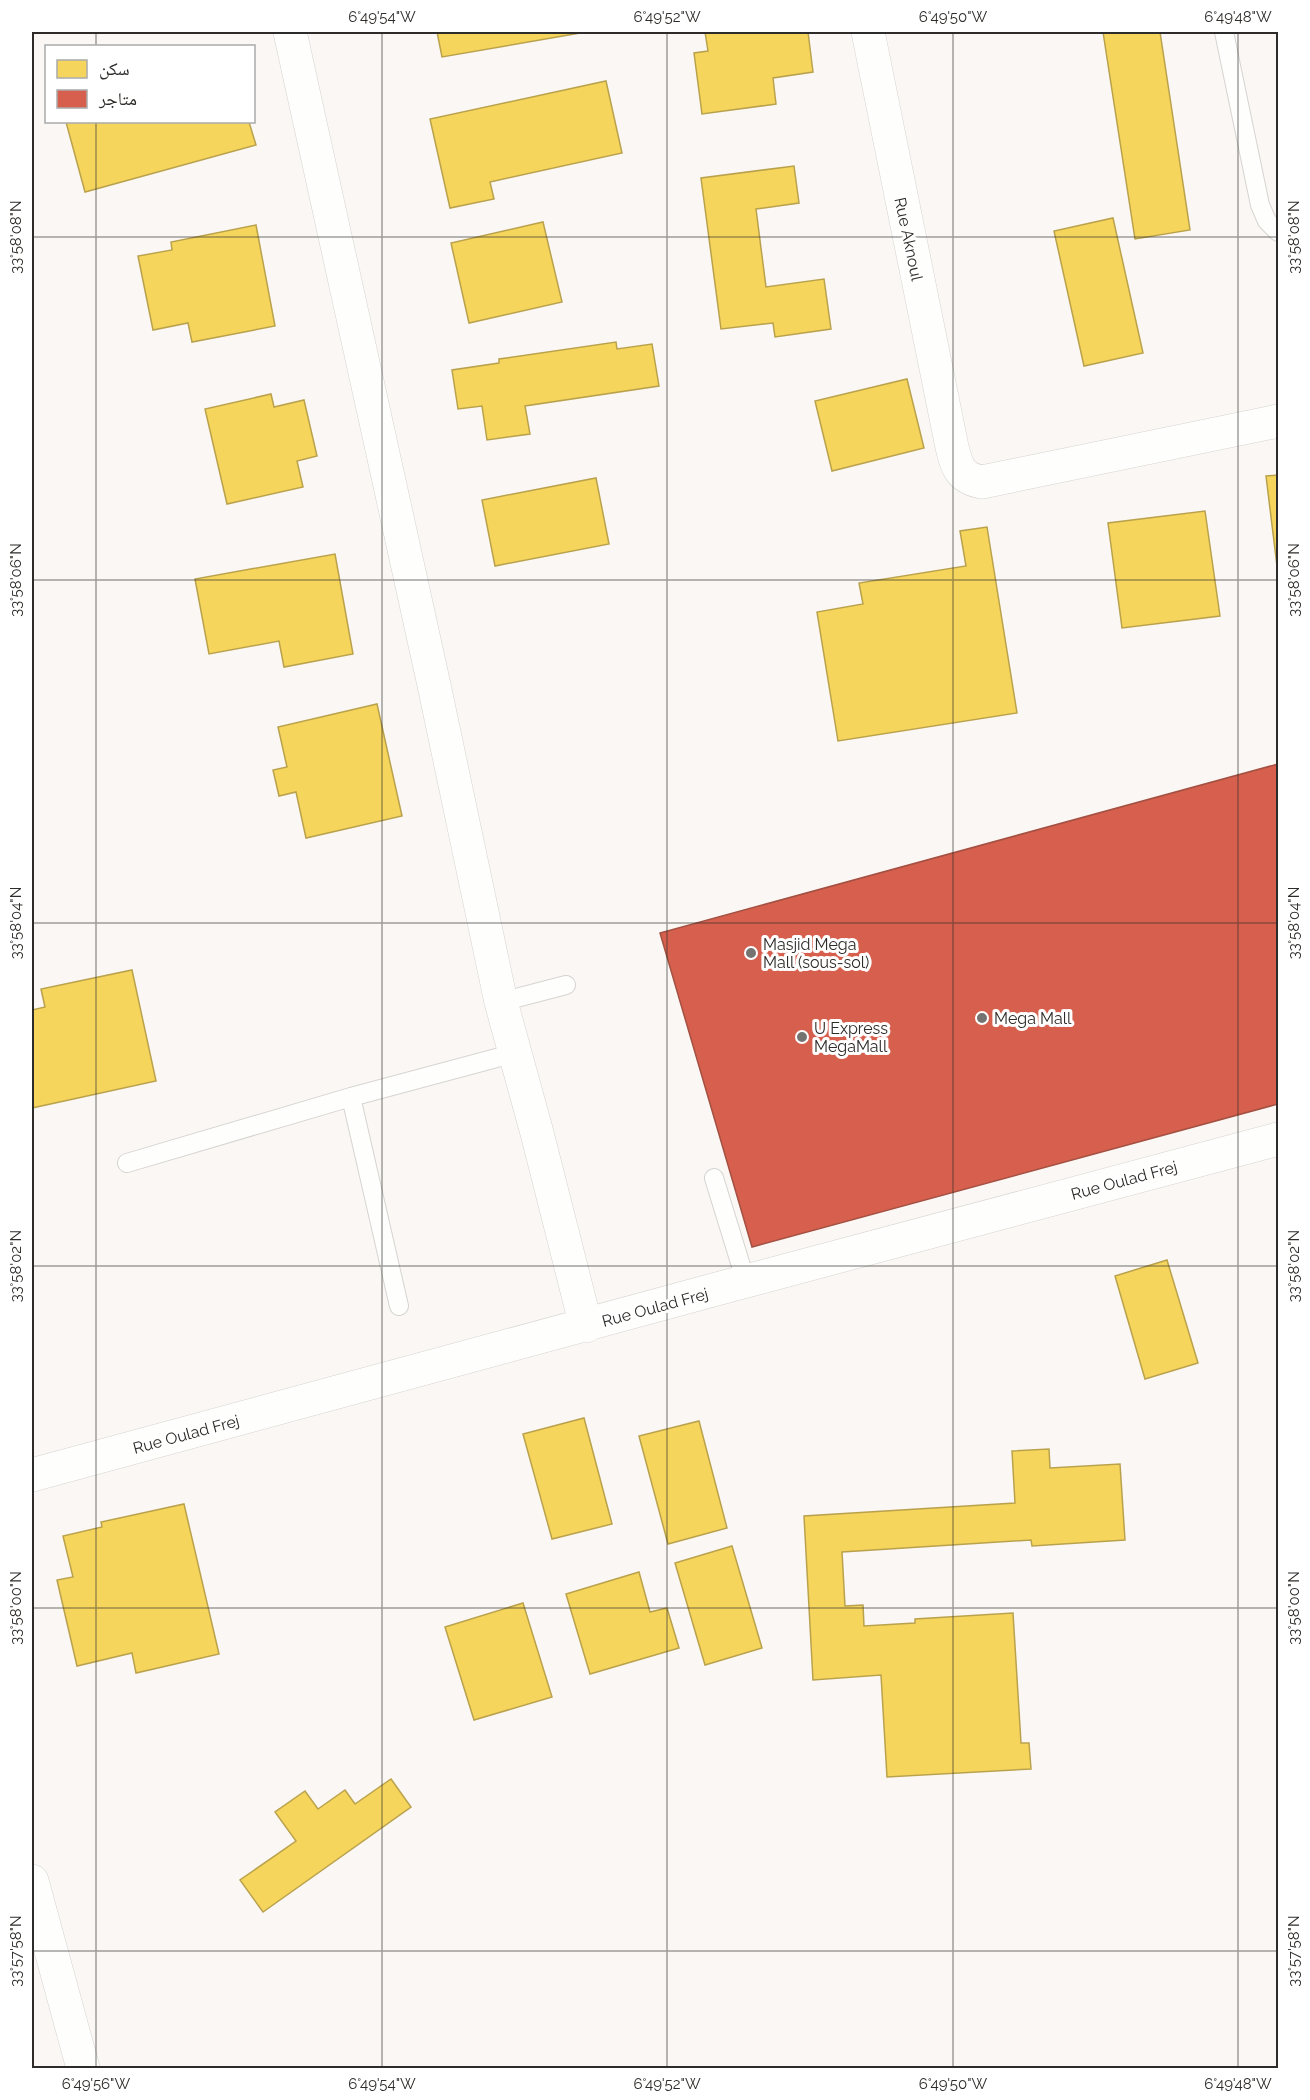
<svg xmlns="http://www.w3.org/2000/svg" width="1310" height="2100" font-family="Raleway,'Noto Naskh Arabic',sans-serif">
<rect width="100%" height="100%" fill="#faf7f4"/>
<path fill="#f6d55c" stroke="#baa24d" stroke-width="1.5" d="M437,32H586L442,57Z
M705,32H808L813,72L773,78L776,104L702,114L694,53L708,51Z
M1103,32H1160L1190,230L1135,239Z
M606,81L622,153L490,182L494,199L450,208L430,119Z
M66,122H249L256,145L85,192Z
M794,166L799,203L756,209L766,287L824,279L831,329L775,337L773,323L721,329L701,178Z
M1113,218L1143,353L1084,366L1054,231Z
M543,222L562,302L469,323L451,243Z
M256,225L275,326L192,342L188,323L153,330L138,256L172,250L171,242Z
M616,342L617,349L652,344L659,386L525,406L530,434L487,440L482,406L458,409L452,370L499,363V359Z
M907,379L924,448L832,471L815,401Z
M271,394L274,407L304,400L317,456L297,461L303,487L227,504L205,409Z
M1278,475V566H1277L1266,476Z
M596,478L609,544L495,566L482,500Z
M1205,511L1220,616L1122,628L1108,523Z
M987,527L1017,713L838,741L817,612L863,604L859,583L966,566L960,531Z
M335,554L353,654L284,667L279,641L209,654L195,579Z
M377,704L402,816L306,838L296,792L279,796L273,770L287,767L278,727Z
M132,970L156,1081L32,1108V1010L45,1007L41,989Z
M1167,1260L1198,1363L1145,1379L1115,1276Z
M584,1418L612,1524L552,1539L523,1434Z
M699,1421L727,1528L668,1544L639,1436Z
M1049,1449L1050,1468L1120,1464L1125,1540L1032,1546L1031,1540L842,1552L845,1606L863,1605L864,1626L915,1623V1619L1013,1613L1021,1743H1029L1031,1769L887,1777L881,1675L813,1680L804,1516L1015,1503L1012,1451Z
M184,1504L219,1654L136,1673L132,1653L77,1666L57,1580L73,1577L63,1536L102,1527L101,1522Z
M732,1546L762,1648L705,1665L675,1563Z
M639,1572L650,1612L667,1608L679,1648L590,1674L566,1594Z
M523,1603L552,1697L474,1720L445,1627Z
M391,1779L411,1807L263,1912L240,1880L296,1841L275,1812L305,1791L318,1809L345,1790L355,1804Z"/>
<path fill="#d6604d" stroke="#a45042" stroke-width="1.5" d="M1278,764V1104L752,1247L660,933Z"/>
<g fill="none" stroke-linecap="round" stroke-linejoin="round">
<defs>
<path id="lane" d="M1224,32L1260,205L1267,221L1278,232
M501,1002L566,985
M351,1097L399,1306
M127,1163L351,1097L515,1053
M714,1178L746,1282"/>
<path id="street" d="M290,32L434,685L501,1002L537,1133L586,1326
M868,32L952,447C957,467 960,478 982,482L1278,421
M32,1475C447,1363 862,1248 1278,1139
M32,1881L83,2068"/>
</defs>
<use href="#lane" stroke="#d6d4d1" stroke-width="20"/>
<use href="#street" stroke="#d6d4d1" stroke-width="34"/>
<use href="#lane" stroke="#fefefd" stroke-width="18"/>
<use href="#street" stroke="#fefefd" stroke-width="33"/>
</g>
<path fill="none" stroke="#2e2c2a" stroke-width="1.5" stroke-opacity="0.45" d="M96,32V46M382,32V2068M667,32V2068M953,32V2068M1238,32V2068M96,122V2068M32,237H1278M32,580H1278M32,923H1278M32,1266H1278M32,1608H1278M32,1951H1278"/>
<g fill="#757371" stroke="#fff" stroke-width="2">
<circle cx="751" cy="953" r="6"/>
<circle cx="982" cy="1018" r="6"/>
<circle cx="802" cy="1037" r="6"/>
</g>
<g text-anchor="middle" stroke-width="6" stroke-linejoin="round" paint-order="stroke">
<g font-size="16" fill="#2e2c2a" stroke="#fff">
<text transform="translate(909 239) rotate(78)" y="6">Rue Aknoul</text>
<text transform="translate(1124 1180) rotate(-15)" y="6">Rue Oulad Frej</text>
<text transform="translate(655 1307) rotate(-15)" y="6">Rue Oulad Frej</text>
<text transform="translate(186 1434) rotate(-15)" y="6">Rue Oulad Frej</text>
</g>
<g font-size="16" fill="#2e2c2a" stroke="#fff" text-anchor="start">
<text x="763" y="950">Masjid Mega<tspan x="763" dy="18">Mall (sous-sol)</tspan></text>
<text x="994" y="1024">Mega Mall</text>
<text x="814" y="1034">U Express<tspan x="814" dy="18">MegaMall</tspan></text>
</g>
</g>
<rect width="1310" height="2100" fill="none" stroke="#ffffff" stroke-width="66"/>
<rect x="45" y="45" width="210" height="78" fill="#ffffff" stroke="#ababaa" stroke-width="1.5"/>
<rect x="57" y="60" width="30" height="18" fill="#f6d55c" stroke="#ababaa" stroke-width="1.5"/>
<text x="99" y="75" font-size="18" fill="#2e2c2a">سكن</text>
<rect x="57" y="90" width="30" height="18" fill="#d6604d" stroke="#ababaa" stroke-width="1.5"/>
<text x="99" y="105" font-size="18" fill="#2e2c2a">متاجر</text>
<rect x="33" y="33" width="1244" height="2034" fill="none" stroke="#2e2c2a" stroke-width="2"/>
<g font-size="15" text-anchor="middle" fill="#2e2c2a">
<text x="382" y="22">6°49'54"W</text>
<text x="667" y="22">6°49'52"W</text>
<text x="953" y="22">6°49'50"W</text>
<text x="1238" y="22">6°49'48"W</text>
<text transform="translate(16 237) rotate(-90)" y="5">33°58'08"N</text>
<text transform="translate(1294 237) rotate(-90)" y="5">33°58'08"N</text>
<text transform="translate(16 580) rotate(-90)" y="5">33°58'06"N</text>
<text transform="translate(1294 580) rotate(-90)" y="5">33°58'06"N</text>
<text transform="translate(16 923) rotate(-90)" y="5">33°58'04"N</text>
<text transform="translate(1294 923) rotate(-90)" y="5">33°58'04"N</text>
<text transform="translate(16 1266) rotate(-90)" y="5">33°58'02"N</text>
<text transform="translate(1294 1266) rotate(-90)" y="5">33°58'02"N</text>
<text transform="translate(16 1608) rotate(-90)" y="5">33°58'00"N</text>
<text transform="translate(1294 1608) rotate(-90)" y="5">33°58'00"N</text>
<text transform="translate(16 1951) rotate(-90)" y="5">33°57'58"N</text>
<text transform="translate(1294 1951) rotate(-90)" y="5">33°57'58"N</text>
<text x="96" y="2089">6°49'56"W</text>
<text x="382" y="2089">6°49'54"W</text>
<text x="667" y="2089">6°49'52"W</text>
<text x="953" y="2089">6°49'50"W</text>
<text x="1238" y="2089">6°49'48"W</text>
</g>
</svg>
